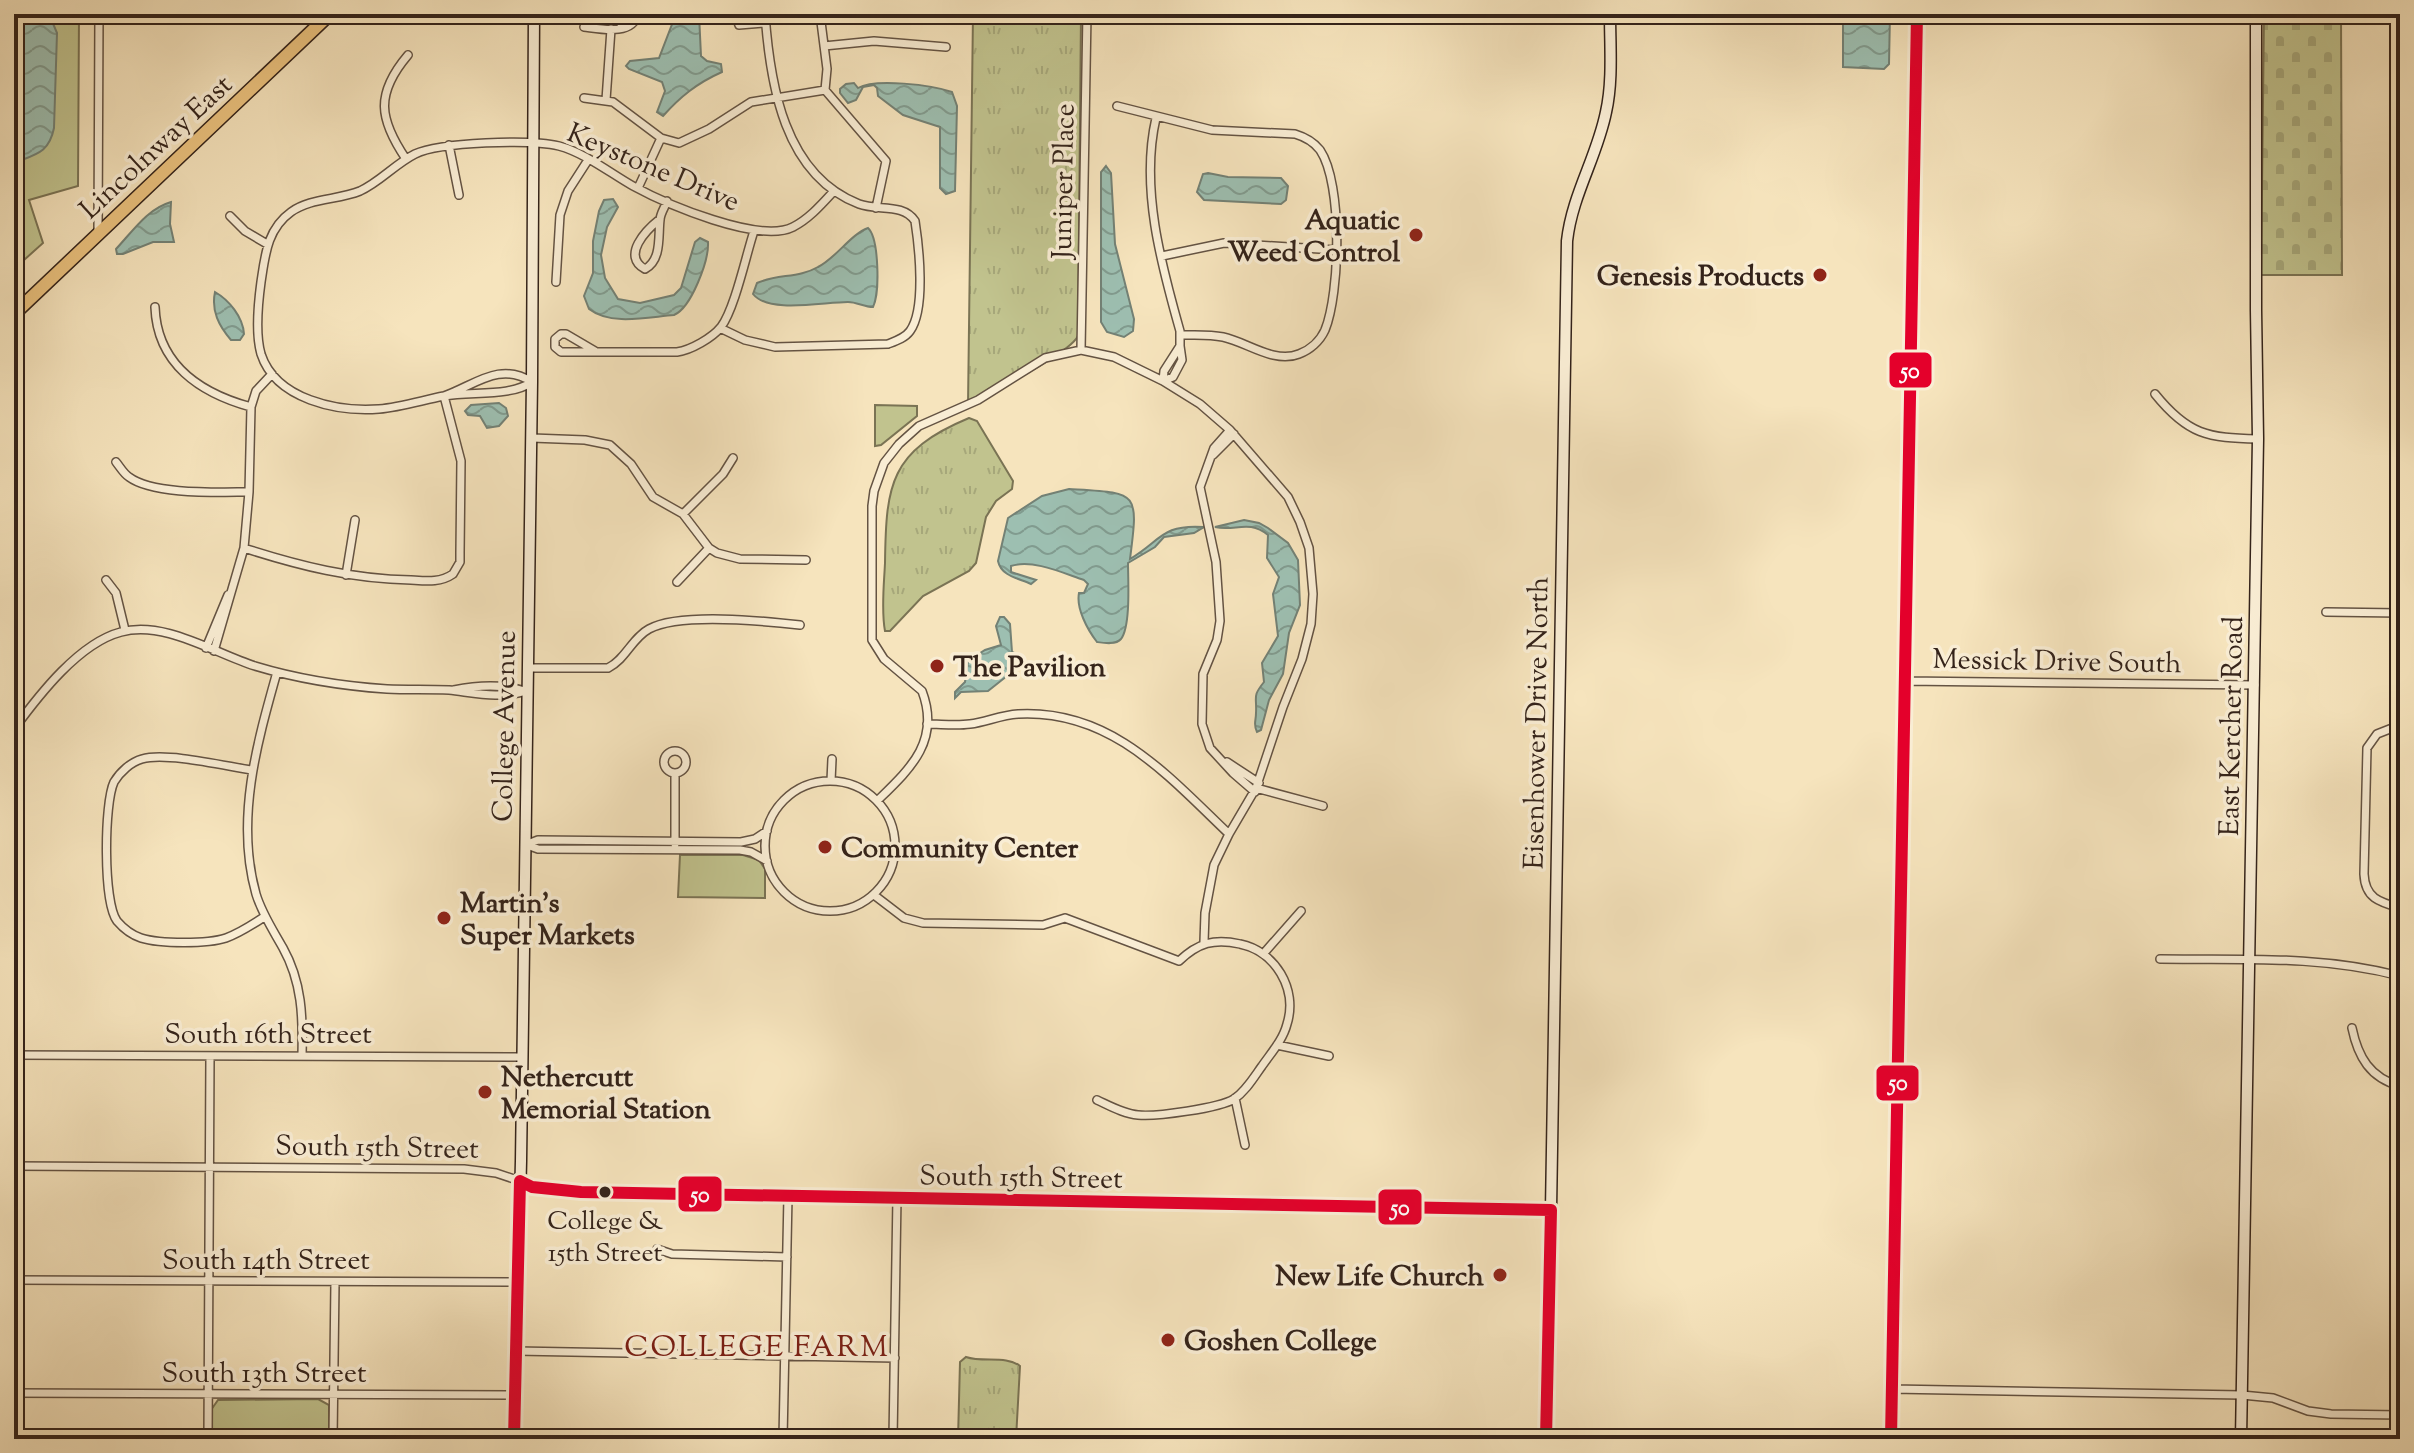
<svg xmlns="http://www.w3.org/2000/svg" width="2414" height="1453" font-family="'Sorts Mill Goudy',serif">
<defs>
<pattern id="grass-tufts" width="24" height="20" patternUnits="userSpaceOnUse" patternTransform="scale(2)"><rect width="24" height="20" fill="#c1c38e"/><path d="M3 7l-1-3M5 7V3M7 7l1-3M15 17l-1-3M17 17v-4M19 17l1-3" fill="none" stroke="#a6a77a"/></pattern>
<pattern id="cemetery-stones" width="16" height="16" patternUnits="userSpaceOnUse" patternTransform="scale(2)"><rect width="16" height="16" fill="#c1c38e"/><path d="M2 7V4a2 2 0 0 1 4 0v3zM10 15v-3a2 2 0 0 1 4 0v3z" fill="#a6a77a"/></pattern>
<pattern id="water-waves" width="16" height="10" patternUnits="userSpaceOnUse" patternTransform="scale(2)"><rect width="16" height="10" fill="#9dbfb1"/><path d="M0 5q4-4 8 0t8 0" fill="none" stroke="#819b8f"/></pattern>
</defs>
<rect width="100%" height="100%" fill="#f6e4bd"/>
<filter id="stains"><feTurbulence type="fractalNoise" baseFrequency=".0025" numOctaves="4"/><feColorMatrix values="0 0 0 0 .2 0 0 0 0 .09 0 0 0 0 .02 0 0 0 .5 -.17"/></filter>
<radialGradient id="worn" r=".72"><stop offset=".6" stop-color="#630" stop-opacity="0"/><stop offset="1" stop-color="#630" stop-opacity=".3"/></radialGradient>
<path fill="url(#grass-tufts)" stroke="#7a7354" stroke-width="2" d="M973,14H1081L1078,336C1069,354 990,393 968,406Z
M969,418L977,421L1013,481L1012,489L996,501L986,517L976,563L969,571L923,596L890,631H885C881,610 884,585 885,563C886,484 890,451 969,418Z
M966,1357C983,1363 1006,1355 1020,1366L1016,1439H958L960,1362Z"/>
<path fill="url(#cemetery-stones)" stroke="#7a7354" stroke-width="2" d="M2264,14H2341L2342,275H2261Z"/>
<path fill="#c1c38e" stroke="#7a7354" stroke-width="2" d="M14,14H79L78,186L29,200L43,243L14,269Z
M875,405L917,406V416L881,445L875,446Z
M680,855H743L759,860L765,869V898L678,897Z
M318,1399L329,1405V1439H210L211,1410L218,1400Z"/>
<path fill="url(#water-waves)" stroke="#738175" stroke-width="2" d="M14,14H49L57,33L54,128C49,153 36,154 14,163Z
M676,14H699L701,56L707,61L721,64L722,72C697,83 680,97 663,116L657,112L665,91L662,82L629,69L626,66L630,61L659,58Z
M1843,14H1890L1889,64L1884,69L1843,67Z
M854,83L858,88C875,78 932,85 952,92L957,106L955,191L946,194L940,188V127L903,115L878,96L877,88L874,85L863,87L856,100L848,103L840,93V89L846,84Z
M1106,166L1111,173L1115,244L1134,319L1133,331L1124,337L1107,332L1101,322V172Z
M1208,173L1228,177L1281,178L1288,186L1286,200L1281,204L1204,200L1197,192L1203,174Z
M613,199L618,207L607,227L601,255L605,278L618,299L640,303L674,295L681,288L695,242L700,238L708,242C709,261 691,308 674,315C648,317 611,326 589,309L584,296L593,273V241L599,211L604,200Z
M171,202L170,224L174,242H153L123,254H117L116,249C133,231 147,209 171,202Z
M868,228C879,238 880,293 873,307C864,307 857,302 848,302C823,302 769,314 753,294L757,283C777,274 799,278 818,267C836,258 851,234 868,228Z
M215,292C229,300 243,317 244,334L240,340H231C219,326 211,311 215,292Z
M499,403L506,408L508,416L499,426L487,428L480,416L468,415L465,411L471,405Z
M1069,489C1138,493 1139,490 1130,559C1161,541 1161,524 1204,527L1194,533L1164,537L1155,547L1128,563C1128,579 1131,626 1121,639C1116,645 1104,643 1097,642C1087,629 1076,608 1079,593H1084L1088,584L1084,580C1063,573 1033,559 1011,566V572L1036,580L1031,584C1018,578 1001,576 998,561L1008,518L1042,496Z
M1244,520L1259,523L1268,528L1288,543L1298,560L1300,605L1289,633L1283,674L1269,700L1261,730L1257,732C1253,724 1256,722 1256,713C1257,696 1252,697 1264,682L1262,663L1278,636L1273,594L1279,577L1267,558L1268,535C1248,519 1235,532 1215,527Z
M1000,617H1004L1010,624L1012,652L1019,655L1028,668L1021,666L1017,668L988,691L961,692L955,698V692L965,682L968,661L985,650L1001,645L996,626Z"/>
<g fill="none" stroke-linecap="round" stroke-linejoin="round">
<defs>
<path id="street" d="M735,14L739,25L765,23
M820,14L827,69L825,90
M584,27C601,29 632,36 638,14
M621,28L622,14
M824,46L874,41L946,47
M584,98L613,102L661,138L679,143L709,129L751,102L825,90L886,161L876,208
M606,100L611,29
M1117,106L1212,130L1295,134C1305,137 1313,141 1320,150C1343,184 1340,293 1325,330C1320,341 1310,350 1299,354C1274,364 1247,342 1223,337C1209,334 1195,335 1181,335
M1156,118C1140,187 1161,264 1180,331V346
M449,145L459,195
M406,159C379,119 375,94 408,55
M638,188L661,138
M230,216L245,231L267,244
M660,219C646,230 621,256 645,269C662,260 658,236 660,220C660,214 665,207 667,201
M98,234L99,14
M1162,256L1224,243L1336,250
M556,282L560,215L568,191L588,160
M155,307C157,364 200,393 251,407
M720,328L745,340L775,347L888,344C896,341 905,338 910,331C926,309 919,247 915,221C903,203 878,211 859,204C784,175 770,84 765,14
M1180,346L1182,360L1173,377L1163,381L1164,371Z
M1081,350L1087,14
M595,351L566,334H561L555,339V347L561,352H677C691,350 712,338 721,327C735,308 746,255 754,231
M2155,394C2188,435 2208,438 2258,439
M444,396C475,385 500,361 532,382C510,397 472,391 444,396C423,400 401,407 379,409C338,412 276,400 261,354C255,333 258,304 261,282C265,256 267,229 291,212C310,198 338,200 360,191C380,182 395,164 415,154C440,142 531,139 559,146C585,153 610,173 633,186C666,204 759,244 793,227C809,219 822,204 834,191
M1230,430L1214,448L1200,487L1216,562L1220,621L1217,640L1203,674L1202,724L1210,748L1233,773L1255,792
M532,438L585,440L610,445L631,464L653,497L683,514L709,548L717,553L740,559L806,560
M1213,455L1234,434
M116,462C120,467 124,474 129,477C153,495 219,492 249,492
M683,514L723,474L733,458
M244,548C300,566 352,579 411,580C426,581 440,583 453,574L460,562V553L461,461L444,396
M346,575L355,520
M106,580L116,593L125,630
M677,582L709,548
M2326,612L2400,613
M206,648L228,595
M214,651L244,548L249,492L251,407L256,391L272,374
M528,668H608C626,659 632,638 649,629C680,612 764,621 800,625
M277,672C257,743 235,820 256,894C262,914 273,930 283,948C302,982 303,1017 302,1055
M1905,681L2255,685
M454,690C478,685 503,684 525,691
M927,724C941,724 956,726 970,724C986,722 1001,715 1018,714C1111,709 1168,776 1229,834
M2400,725L2377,734L2367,748L2364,874C2365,898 2379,902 2400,908
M14,729C39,695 79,643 121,632C164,620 214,653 255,666C298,679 343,686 387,689C408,690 428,689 449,690C476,693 500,699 527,691
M664 762a11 11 0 1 1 22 0a11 11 0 1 1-22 0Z
M1227,762L1259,783
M251,770C225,766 166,752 142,759C131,762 120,772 114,782C104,803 103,902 117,921C123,928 132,935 141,938C160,944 208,944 226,938C240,933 252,925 264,917
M831,781L832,759
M765 846a65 65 0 1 1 130 0a65 65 0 1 1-130 0Z
M1256,788L1323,806
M877,801C910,769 941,741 922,691L884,659L872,640V506L874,491L884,463L899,444L919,426L978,400L1045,358L1081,350L1114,357L1163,381L1200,404L1230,430L1288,497L1300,522L1309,548L1313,594L1311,624L1302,659L1283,707L1256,788L1229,834L1214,865L1205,913L1204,942
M675,844V773
M525,845L538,840L741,842L755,839L767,831
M527,845L538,849L740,850L751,852L767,861
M874,895L904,918L923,923L1043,925L1065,918L1179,961C1198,943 1214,938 1240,944C1275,951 1298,989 1287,1024C1283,1040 1271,1053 1262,1066C1254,1077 1246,1091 1234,1099C1220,1108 1155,1117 1138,1115C1124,1114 1110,1106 1097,1100
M1264,953L1301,911
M2160,959C2240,960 2321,955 2400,976
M2352,1028C2358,1057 2370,1078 2400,1086
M1277,1045L1329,1056
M14,1055L522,1057
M1235,1098L1245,1145
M14,1166L464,1169L496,1173L520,1181
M657,1249L672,1254L787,1257
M14,1280L518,1282
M516,1351L895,1358
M1892,1389L2242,1395L2273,1398L2308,1411L2331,1414L2400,1415
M14,1393L515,1395
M208,1439L210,1056
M333,1439L335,1282
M783,1439L788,1196
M893,1439L897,1197
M1546,1439L1551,1210
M1891,1439L1917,14"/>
<path id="secondary" d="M520,1181L532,1187L581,1192L1551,1210L1567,241C1572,195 1597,157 1606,112C1613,81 1610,46 1610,14
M514,1439L521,1161L532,382L534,14
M2241,1439L2258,439L2256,310V14"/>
<path id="highway" d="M14,314L330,14"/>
</defs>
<use href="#street" stroke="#645343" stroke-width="10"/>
<use href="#secondary" stroke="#34231a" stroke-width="13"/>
<use href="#highway" stroke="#34231a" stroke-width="15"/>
<use href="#street" stroke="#f9edd4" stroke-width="7"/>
<use href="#secondary" stroke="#f9edd4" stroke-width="10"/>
<use href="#highway" stroke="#ebc27e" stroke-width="12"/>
<defs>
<path id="bus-1" d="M514,1439L520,1181L532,1187L581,1192L1551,1210L1546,1439
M1891,1439L1917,14"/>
</defs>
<use href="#bus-1" stroke="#f9edd4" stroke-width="18"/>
<use href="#bus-1" stroke="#e4002b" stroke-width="12"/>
</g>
<g fill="#8f2418" stroke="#f9edd4" stroke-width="3">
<circle cx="1416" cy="235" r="8"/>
<circle cx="1820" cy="275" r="8"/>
<circle cx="937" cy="666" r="8"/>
<circle cx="825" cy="847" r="8"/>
<circle cx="444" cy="918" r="8"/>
<circle cx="485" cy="1092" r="8"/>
<circle cx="1500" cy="1275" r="8"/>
<circle cx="1168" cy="1340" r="8"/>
</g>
<circle fill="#34231a" stroke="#f9edd4" stroke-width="3" cx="605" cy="1192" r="7"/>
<g text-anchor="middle" stroke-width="7" stroke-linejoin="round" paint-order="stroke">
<g font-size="26" fill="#34231a" stroke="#f9edd4">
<text x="605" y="1229">College &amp;<tspan x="605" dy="32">15th Street</tspan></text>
</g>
<g font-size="28" fill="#34231a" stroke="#f9edd4">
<text transform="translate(155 146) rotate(-43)" y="10">Lincolnway East</text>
<text transform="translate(654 166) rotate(23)" y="10">Keystone Drive</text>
<text transform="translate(1062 181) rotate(-89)" y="10">Juniper Place</text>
<text transform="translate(2057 660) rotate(1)" y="10">Messick Drive South</text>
<text transform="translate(1535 723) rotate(-89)" y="10">Eisenhower Drive North</text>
<text transform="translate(503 726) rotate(-89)" y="10">College Avenue</text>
<text transform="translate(2230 726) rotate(-89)" y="10">East Kercher Road</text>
<text x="268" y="1043">South 16th Street</text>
<text transform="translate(377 1146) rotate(1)" y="10">South 15th Street</text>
<text transform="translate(1021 1176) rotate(1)" y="10">South 15th Street</text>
<text x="266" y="1269">South 14th Street</text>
<text x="264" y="1382">South 13th Street</text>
</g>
<g font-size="28" font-weight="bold" fill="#34231a" stroke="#f9edd4" text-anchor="start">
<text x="1400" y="229" text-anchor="end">Aquatic<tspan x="1400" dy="32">Weed Control</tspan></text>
<text x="1804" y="285" text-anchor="end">Genesis Products</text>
<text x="953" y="676">The Pavilion</text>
<text x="841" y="857">Community Center</text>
<text x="460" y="912">Martin's<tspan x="460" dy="32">Super Markets</tspan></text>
<text x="501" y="1086">Nethercutt<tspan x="501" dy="32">Memorial Station</tspan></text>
<text x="1484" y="1285" text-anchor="end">New Life Church</text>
<text x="1184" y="1350">Goshen College</text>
</g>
<g font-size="30" letter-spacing="2" fill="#7a1f14" stroke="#f9edd4">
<text x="757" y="1356">COLLEGE FARM</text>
</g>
</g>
<g stroke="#f9edd4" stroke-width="3">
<rect x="1888" y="351" width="45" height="38" rx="8" fill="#e4002b"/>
<rect x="1875" y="1064" width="45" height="38" rx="8" fill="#e4002b"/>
<rect x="677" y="1175" width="46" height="38" rx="8" fill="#e4002b"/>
<rect x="1377" y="1188" width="46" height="38" rx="8" fill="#e4002b"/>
</g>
<g font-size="22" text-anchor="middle" font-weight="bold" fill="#fff">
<text x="1910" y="378">50</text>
<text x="1898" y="1090">50</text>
<text x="700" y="1202">50</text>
<text x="1400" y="1215">50</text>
</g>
<rect width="2414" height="1453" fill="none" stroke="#f6e4bd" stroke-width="48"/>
<rect x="16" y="16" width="2382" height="1421" fill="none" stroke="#34231a" stroke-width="4"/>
<rect x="24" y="24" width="2366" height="1405" fill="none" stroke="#34231a" stroke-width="2"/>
<rect width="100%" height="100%" filter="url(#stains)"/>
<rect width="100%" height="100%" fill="url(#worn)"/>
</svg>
